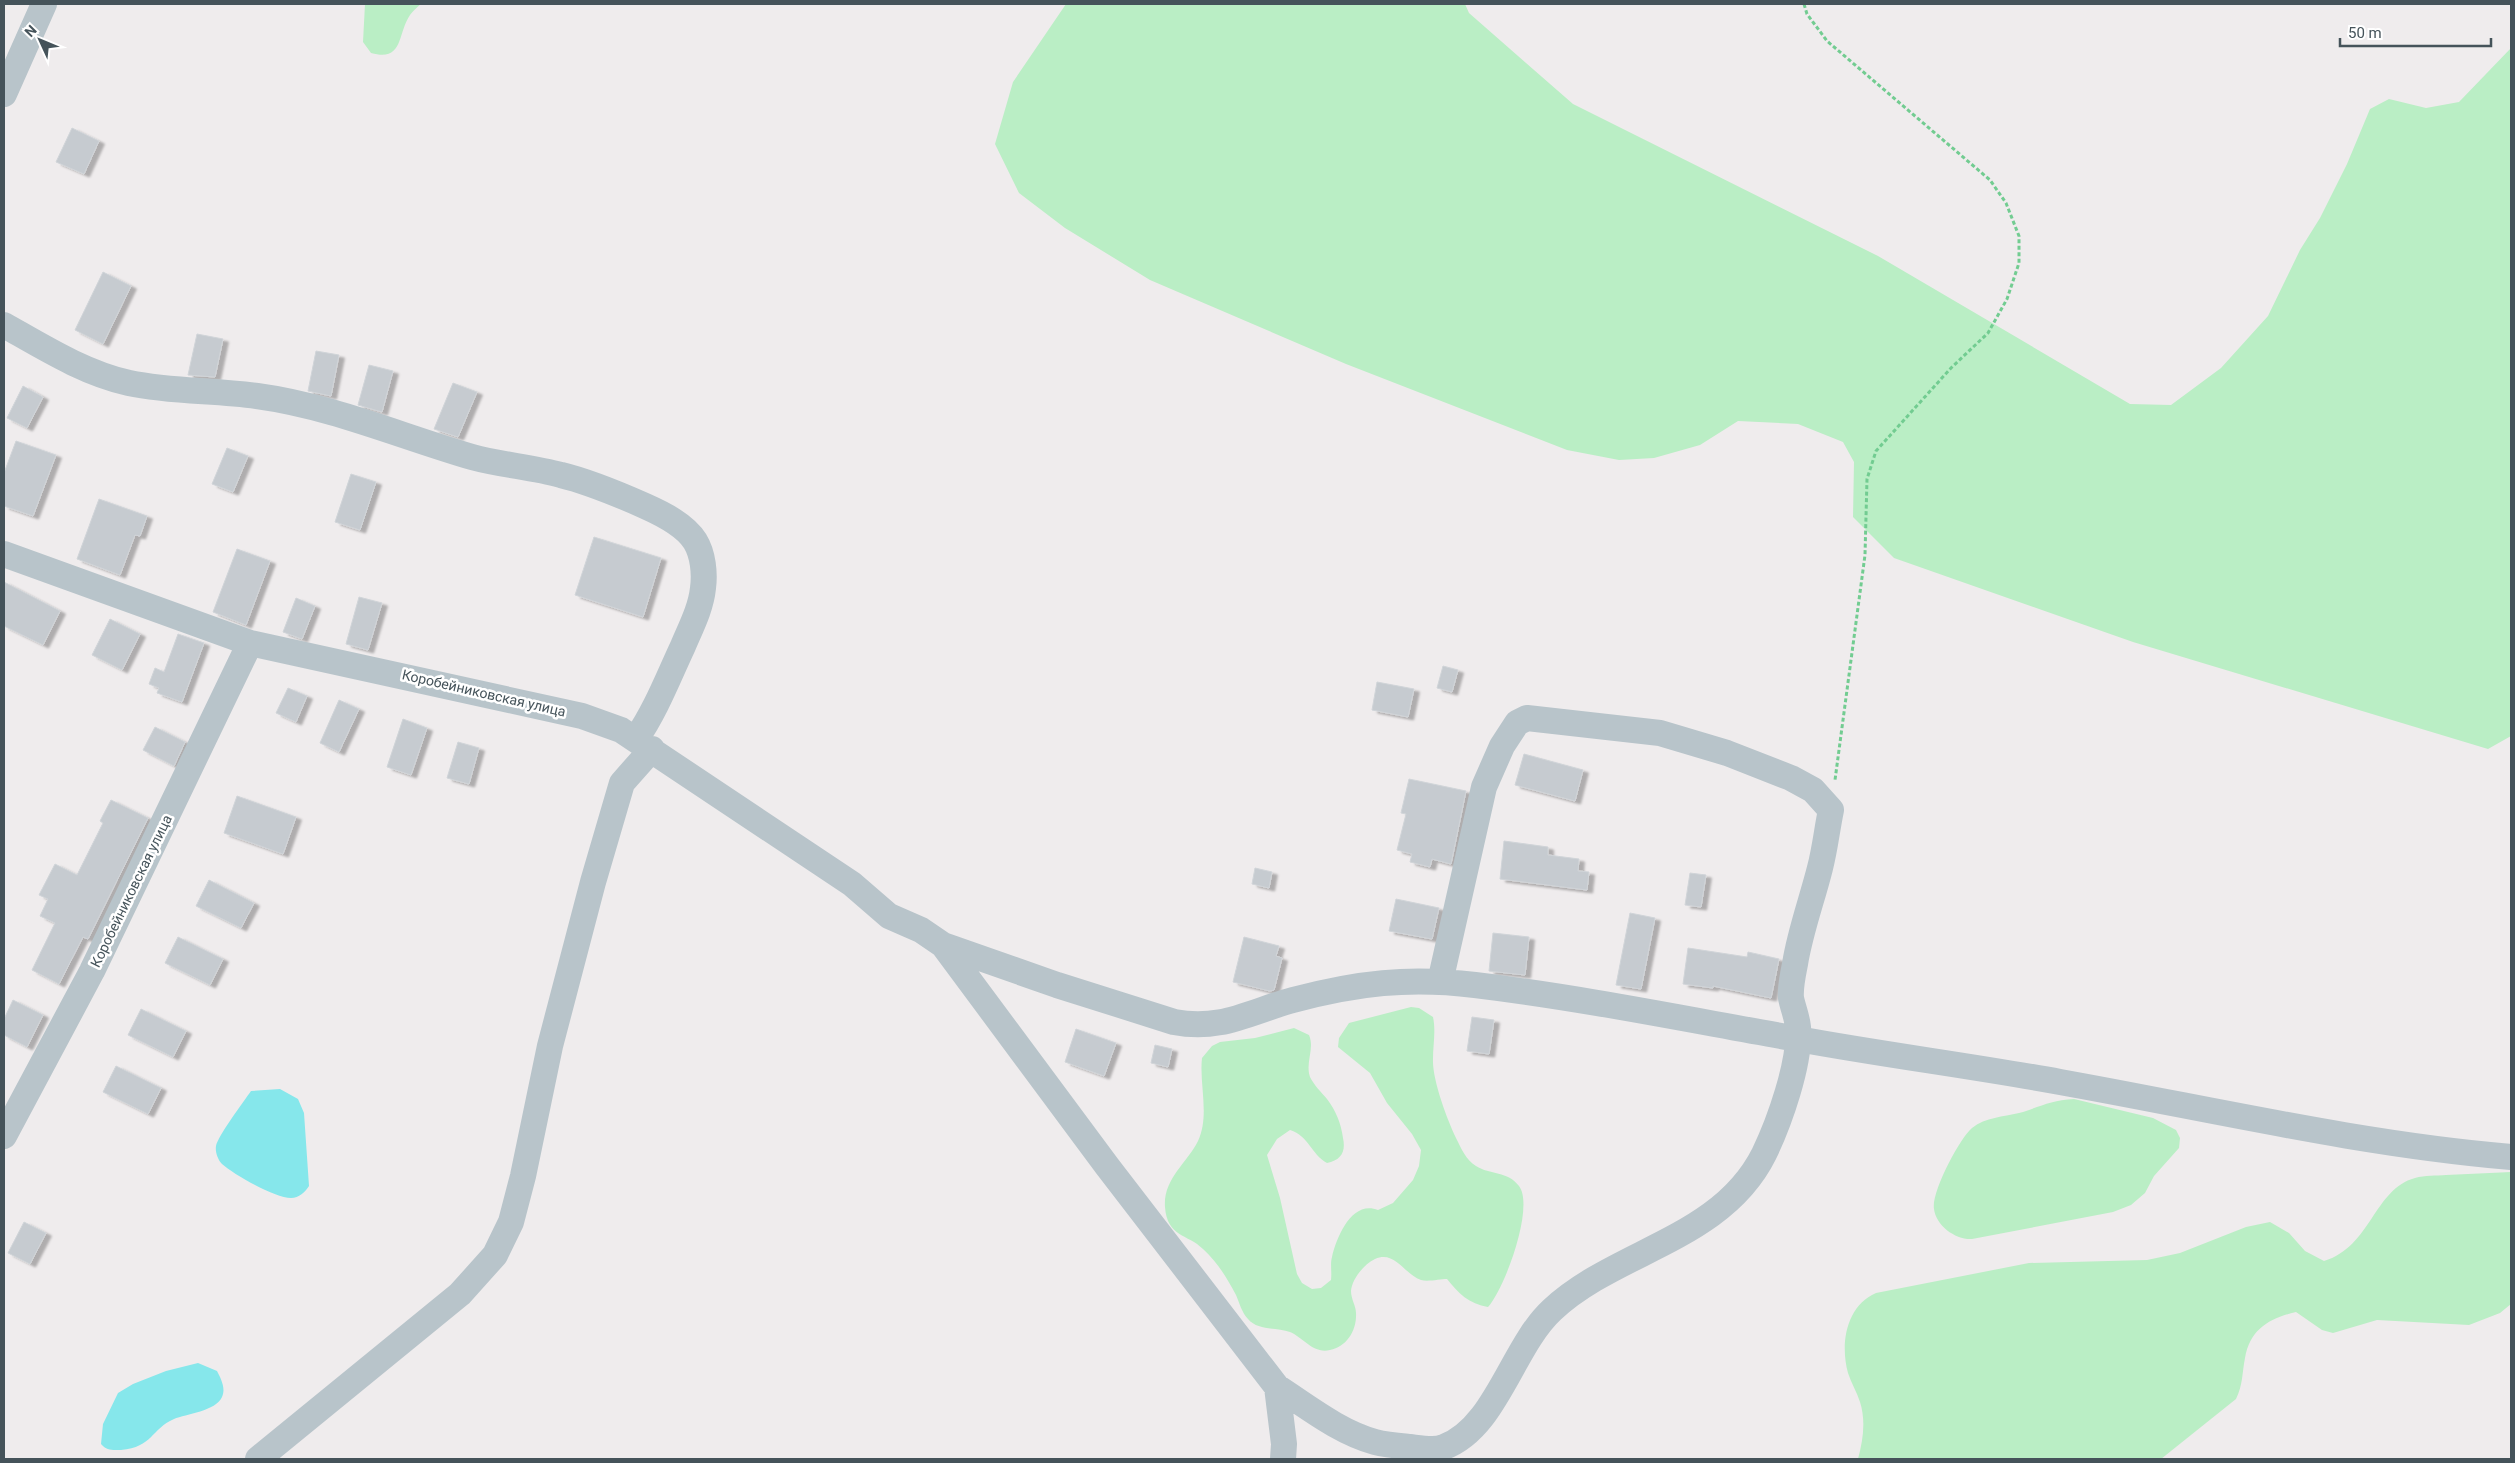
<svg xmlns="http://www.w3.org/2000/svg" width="2515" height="1463" font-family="Roboto,sans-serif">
<defs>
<filter id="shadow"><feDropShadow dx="5.5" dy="3" stdDeviation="1" flood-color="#0004"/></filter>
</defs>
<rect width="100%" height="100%" fill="#efeced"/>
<path fill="#baeec5" d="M365,4H421C417,7 413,11 410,15C397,34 404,62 371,53L363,42Z
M1066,4H1465L1469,13L1573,104L1878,256L2130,404L2171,405L2221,368L2268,316L2300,250L2320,218L2347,164L2370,109L2389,99L2426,108L2459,102L2511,48V736L2488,749L2133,642L1894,558L1853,517L1854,462L1843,442L1798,424L1738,421L1700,445L1654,458L1619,460L1567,450L1346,364L1150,280L1065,228L1019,193L995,144L1013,82Z
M1411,1007L1419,1008L1433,1017C1436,1031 1433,1045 1433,1059C1432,1079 1447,1119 1456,1138C1461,1148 1466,1160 1476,1166C1490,1175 1508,1171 1519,1186C1535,1207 1504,1290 1488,1307C1469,1304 1458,1293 1447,1279C1440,1279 1428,1282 1421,1280C1404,1274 1395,1250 1375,1259C1364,1264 1352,1279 1351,1291C1351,1299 1356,1306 1356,1313C1357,1330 1347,1347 1330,1350C1313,1354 1304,1338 1290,1332C1277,1327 1258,1331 1248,1319C1242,1313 1239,1302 1236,1295C1227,1278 1218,1263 1203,1249C1188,1234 1167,1237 1165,1207C1163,1179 1187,1163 1198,1141C1210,1116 1199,1084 1202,1058L1212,1046L1220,1042L1255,1038L1294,1028L1309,1035C1315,1049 1305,1062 1310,1077C1314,1085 1321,1092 1327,1099C1336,1111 1341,1123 1343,1138C1346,1152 1341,1160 1327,1163C1311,1154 1309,1136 1290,1130L1277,1139L1267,1155L1280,1198L1297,1274L1302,1283L1312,1289L1321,1288L1331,1280C1332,1272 1330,1264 1332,1257C1337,1236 1352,1200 1378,1210L1393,1203L1413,1180L1419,1166L1421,1150L1412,1134L1387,1103L1370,1073L1338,1047L1339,1038L1349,1023Z
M2074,1099L2153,1118L2176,1130L2180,1138L2179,1148L2154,1176L2145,1193L2131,1205L2113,1212L1972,1239C1956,1240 1936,1226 1934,1209C1931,1192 1960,1138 1972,1128C1986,1117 2003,1117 2019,1113C2040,1107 2051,1100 2074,1099Z
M2511,1172V1304L2500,1313L2469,1325L2377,1320L2333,1333L2322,1330L2296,1312C2270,1318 2250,1329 2245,1358C2242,1373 2243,1385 2236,1399L2161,1459H1858C1863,1440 1866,1421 1860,1402C1857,1392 1851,1383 1848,1373C1840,1344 1846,1306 1876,1293L2029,1263L2147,1260L2180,1253L2246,1227L2270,1222L2289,1233L2305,1251L2324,1261C2371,1247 2374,1189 2415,1178C2425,1175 2436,1176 2446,1175C2468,1174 2490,1173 2511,1172Z"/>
<path fill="#86e7eb" d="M280,1089L298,1099L304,1113L309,1186C305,1192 299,1198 291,1198C275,1198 233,1174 222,1164C218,1160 215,1152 216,1146C218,1136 244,1101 251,1091Z
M198,1363L217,1371C221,1379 226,1388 222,1397C216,1411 186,1414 174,1419C151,1429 153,1447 121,1450C112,1450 107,1451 101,1444L103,1424L118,1393L133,1384L166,1371Z"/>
<path fill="#c6cbd0" stroke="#d0d4d8" filter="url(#shadow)" d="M72,128L99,141L84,174L56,162Z
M103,272L131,286L103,344L75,330Z
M197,334L223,339L215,377L188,375Z
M316,351L339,355L331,396L308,391Z
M369,365L393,371L382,412L358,405Z
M453,383L477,392L458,437L434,429Z
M23,386L43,397L27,428L7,418Z
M16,441L56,455L33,516L4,506V473Z
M227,448L248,456L233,492L212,484Z
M351,474L376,482L360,530L335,522Z
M99,499L147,516L140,536L135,535L120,575L77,559Z
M594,537L661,558L643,617L575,595Z
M237,549L270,561L246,625L213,612Z
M4,582L60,611L43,645L4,626Z
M359,597L382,603L368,650L346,644Z
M296,598L315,606L302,639L283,632Z
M110,619L140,634L122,670L92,655Z
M178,634L204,643L182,702L157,693L159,688L149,684L155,668L164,672Z
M1443,666L1458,670L1452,692L1437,688Z
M1377,682L1414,689L1408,717L1372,710Z
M288,688L307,696L296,722L276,713Z
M339,700L359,709L339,752L320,743Z
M403,719L427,728L411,775L387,767Z
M155,727L185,742L174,766L143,750Z
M458,742L479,748L469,784L447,778Z
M1524,754L1583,770L1575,801L1515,785Z
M1409,779L1466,791L1451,864L1432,859L1430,867L1410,862L1412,854L1397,850L1406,814L1401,813Z
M237,796L296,817L283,854L224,833Z
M111,800L148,818L88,939L83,937L59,984L32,970L55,923L40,916L48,899L39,895L55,864L77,875L103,823L100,821Z
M1504,841L1548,847V855L1579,859L1578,871L1589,872L1587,890L1500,879Z
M1255,868L1272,872L1269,888L1252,884Z
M1690,873L1706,875L1701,907L1685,905Z
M209,880L254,903L241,928L196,906Z
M1396,899L1439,908L1432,939L1389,931Z
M1630,913L1655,918L1641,989L1616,985Z
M1493,933L1529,937L1525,975L1489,971Z
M178,937L223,959L210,985L165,963Z
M1244,937L1279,946L1276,956L1282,958L1274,990L1270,991L1233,982Z
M1688,948L1747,957L1748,952L1779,959L1771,998L1713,986V988L1683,984Z
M13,1000L43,1015L27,1047L4,1035V1019Z
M141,1009L186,1031L173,1057L128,1035Z
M1472,1017L1494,1020L1489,1054L1467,1051Z
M1076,1029L1116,1043L1104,1076L1065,1062Z
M1155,1045L1172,1049L1168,1067L1151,1063Z
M116,1066L161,1088L148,1114L103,1092Z
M24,1222L46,1233L30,1264L8,1253Z"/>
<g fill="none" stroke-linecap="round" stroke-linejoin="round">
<path stroke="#72cc91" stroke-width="3" stroke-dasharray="4 2.5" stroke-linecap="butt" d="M1804,4L1807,14L1827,41L1990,180L2006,203L2019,236V263L2007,299L1988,333L1951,368L1876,451L1867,479L1865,555L1835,780"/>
<path stroke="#b8c4ca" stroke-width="26" d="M4,94L44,4
M4,325C43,347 84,373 129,383C171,392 214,390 257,396C331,406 400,436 472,457C501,465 532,467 561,475C590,482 618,494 645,506C663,514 685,525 695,541C703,554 705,573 703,588C701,608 691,627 683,646C668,678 656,710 636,739
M4,554L250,643L582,716L621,730L852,884L889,916L921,930L943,945L1057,985L1174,1022C1221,1031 1249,1012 1293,1000C1357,983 1408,977 1475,985C1583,998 1690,1020 1798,1039C1885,1055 1973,1066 2060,1082C2211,1109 2359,1144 2511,1157
M943,945L1107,1166L1277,1387L1284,1444L1283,1459
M4,1136L92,971L250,643
M1277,1387C1308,1407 1339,1432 1375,1442C1386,1445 1399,1446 1410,1447C1419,1448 1435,1451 1444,1447C1496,1428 1512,1347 1552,1310C1616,1250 1721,1240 1764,1154C1779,1123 1801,1062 1798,1027C1797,1017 1793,1008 1791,998C1790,988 1793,974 1795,964C1800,932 1812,900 1820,868C1825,849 1827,829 1831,810L1813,790L1791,778L1727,753L1660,733L1527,718L1517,723L1502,746L1484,787L1440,982
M258,1459L460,1294L495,1255L511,1222L523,1176L550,1046L593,882L622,783L652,749"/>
</g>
<g text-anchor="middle" stroke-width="5" stroke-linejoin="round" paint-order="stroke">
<g font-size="14" fill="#45535a" stroke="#fff">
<text transform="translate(484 693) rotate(13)" y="5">Коробейниковская улица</text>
<text transform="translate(131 891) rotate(-64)" y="5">Коробейниковская улица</text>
</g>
</g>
<rect width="2515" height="1463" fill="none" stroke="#45535a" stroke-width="10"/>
<g transform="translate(40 40) rotate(314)" stroke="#ffffff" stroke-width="4" paint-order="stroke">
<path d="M0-4L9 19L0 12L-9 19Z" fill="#45535a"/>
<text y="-8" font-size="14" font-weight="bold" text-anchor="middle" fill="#45535a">N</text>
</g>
<path d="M2340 38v8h151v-8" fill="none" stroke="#45535a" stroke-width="2.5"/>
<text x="2348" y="38" font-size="15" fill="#45535a" stroke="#ffffff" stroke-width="4" paint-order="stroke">50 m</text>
</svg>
